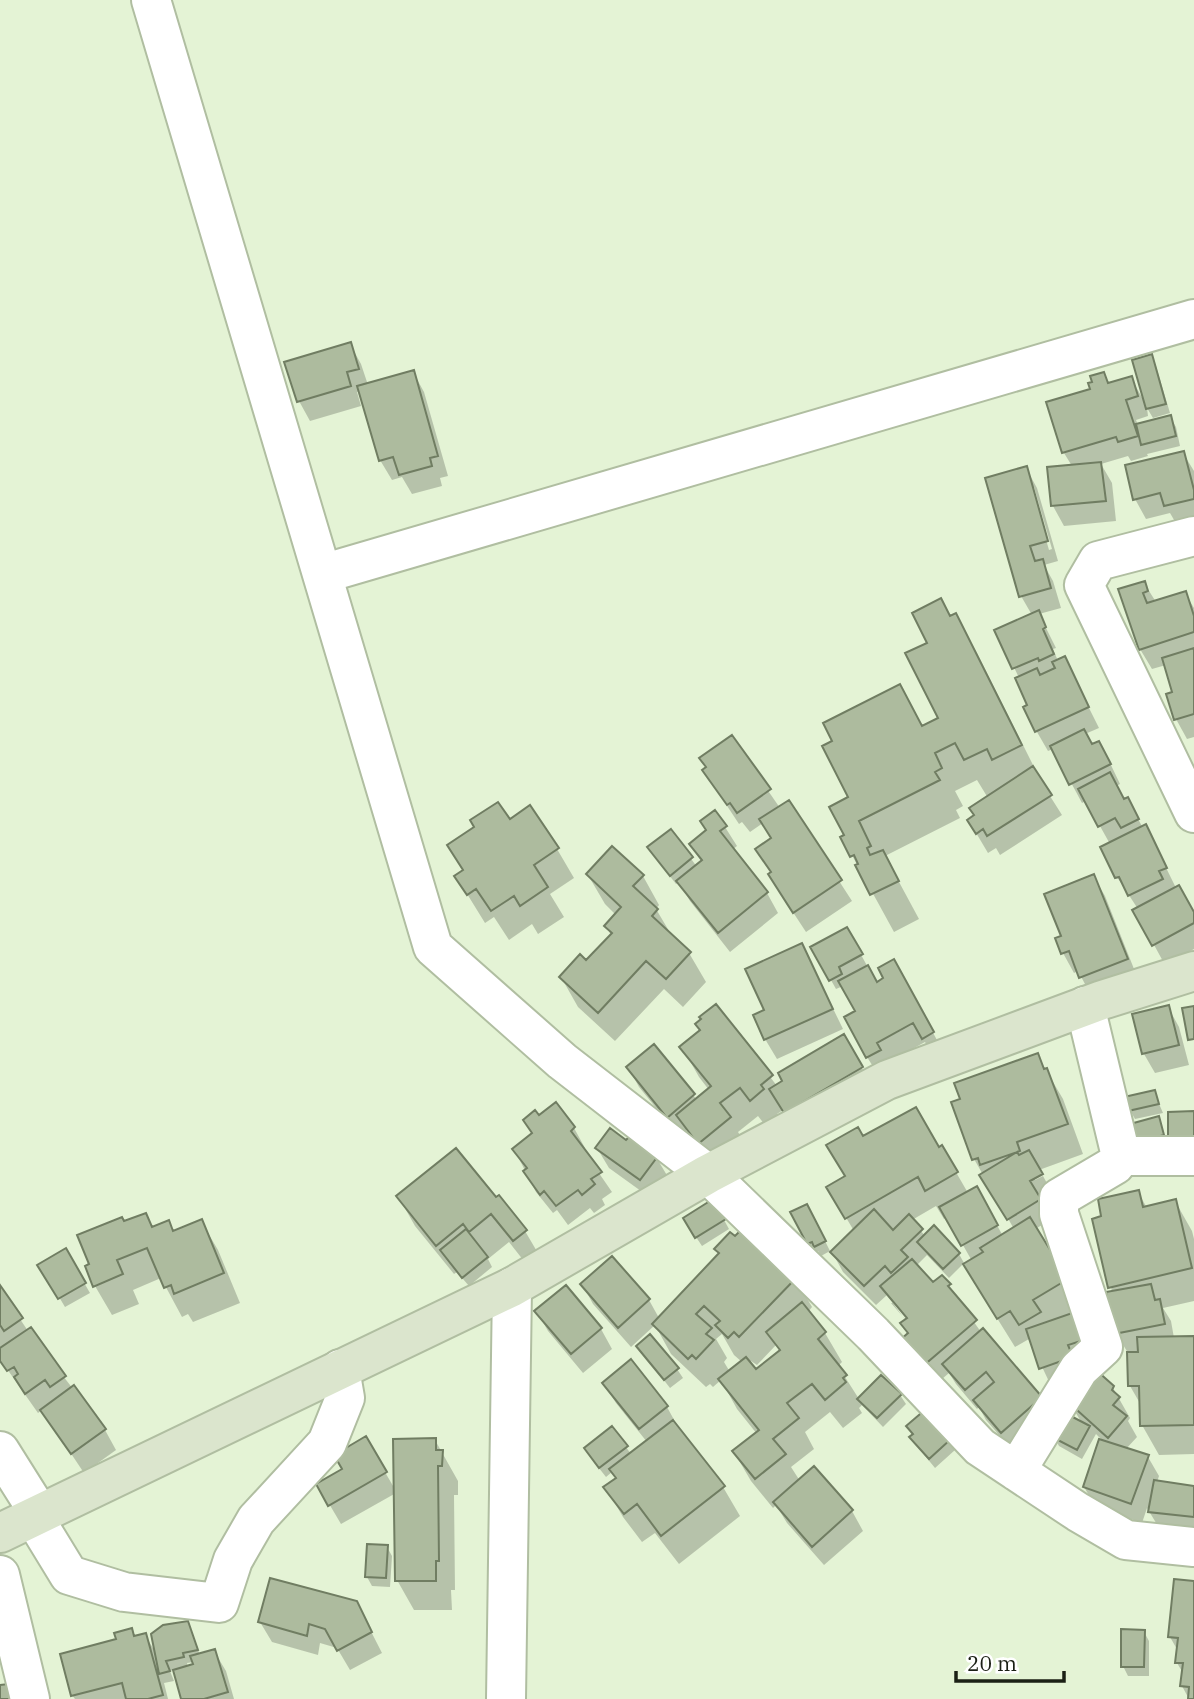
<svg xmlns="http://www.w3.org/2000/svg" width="1194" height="1699" font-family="'IBM Plex Serif',serif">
<rect width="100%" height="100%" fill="#e4f3d5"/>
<path fill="#0003" fill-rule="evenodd" d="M350,344L361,364L368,385L413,372L424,392L448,476L440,478L442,486L412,494L402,477L392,480L380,460L361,391L357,392L361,406L310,421L299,401Z
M1151,356L1156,366L1170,413L1153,418L1147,408L1148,416L1136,420L1138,425L1170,417L1176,427L1180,446L1147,454L1148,456L1131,461L1128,456L1101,464L1112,483L1116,521L1064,526L1053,506L1072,466L1064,453L1048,404L1092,390L1103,374L1110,385L1131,378L1144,401Z
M1183,453L1194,471V521L1177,525L1170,513L1146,519L1135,499Z
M1026,468L1037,488L1058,561L1044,565L1053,581L1061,608L1039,614L1056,648L1053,649L1058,661L1064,658L1099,728L1085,734L1092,746L1110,763L1120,784L1116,786L1124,801L1127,799L1143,828L1146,827L1176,888L1194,915V949L1165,965L1135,910L1138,909L1117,877L1110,844L1086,801L1082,803L1053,749L1048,751L1037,732L1026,708L1030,706L1019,678L997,631L1032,615L1021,596ZM1031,487H1034L1052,549L1049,550Z
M1144,583L1156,602L1185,593L1194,608V737L1187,739L1176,719L1174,694L1166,665L1152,669L1140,649L1121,590Z
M955,615L977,653L1043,785L1062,815L1000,855L996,848L988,853L969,821L975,816L988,798L977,780L955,791L963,806L956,810L960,818L885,856L919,919L894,932L842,837L846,835L850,798L923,727L940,718L929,644L950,618Z
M731,737L780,808L788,802L852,901L806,932L781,894L772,873L773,839L763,823L750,832L742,822L739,824L704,771Z
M509,821L557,849L574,878L550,894L564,917L538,934L532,924L509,940L494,917L485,923L456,876L464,871Z
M725,827L737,846L732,850L767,893L778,913L730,952L690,901L679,882L676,884L655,857L671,831L697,867L702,863L691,845Z
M588,875L643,876L659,905L656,909L672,936L689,953L706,982L683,1007L664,989L615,1041L578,1007L561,977L587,962L611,935L606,926L616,915L605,904Z
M1094,877L1105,896L1138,979L1092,997L1078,971L1074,973L1063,953V937Z
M847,929L877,984L905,981L944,1053L934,1058L925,1042L887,1063L879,1076L867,1057L857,1012L843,986L836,989L813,948Z
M802,945L843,1029L777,1059L765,1039L766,1010Z
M716,1006L777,1086L843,1037L873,1087L783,1110L777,1114L780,1120L768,1129L758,1116L738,1132L747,1147L716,1172L687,1130L679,1136L639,1087L628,1067L654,1046L697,1100L709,1090L699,1077L682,1047L701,1031Z
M1168,1007L1179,1027L1189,1065L1155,1073L1144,1054Z
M1037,1055L1063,1099L1083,1154L1039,1170L1035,1176V1180L1043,1176L1053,1194L1051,1220L1035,1229L1089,1333L1052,1388L1029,1339L1015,1347L982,1294L972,1261L947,1217L944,1219L936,1206L912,1220L925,1236L959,1254L964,1263L949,1278L927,1255L916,1266L933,1285L942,1277L981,1332L1041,1398L1014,1452L986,1420L979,1407L977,1409L956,1384L949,1373L935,1385L902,1324L906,1321L887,1295L876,1305L843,1272L832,1252L854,1231L828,1187L847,1177L862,1139L938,1149L942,1148L968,1193L976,1188L1003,1236L1014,1229L974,1159L962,1100ZM891,1303H896L914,1323L911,1326Z
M1154,1092L1163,1113L1135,1119L1130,1110Z
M556,1104L574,1128L585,1148L583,1150L612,1192L602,1199L605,1205L594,1213L590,1208L568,1225L557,1210L553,1213L536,1192L514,1149L533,1135L538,1117Z
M627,1143L656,1157L668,1177L652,1199L609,1168L597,1148Z
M1138,1192L1147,1208L1175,1201L1192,1231L1194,1239V1301L1163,1308L1171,1321L1174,1338H1194V1454L1159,1455L1142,1425L1141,1405L1130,1386L1128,1353L1116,1333L1104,1218Z
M398,1196L496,1200L525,1231L542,1260L531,1270L509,1242L488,1259L492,1267L469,1286L457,1272L454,1274L415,1226Z
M145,1215L153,1228L168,1222L174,1232L201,1221L218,1250L240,1303L193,1322L188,1314L182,1317L161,1278L133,1290L139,1304L112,1315L95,1286L124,1223Z
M812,1215L830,1251L821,1256L818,1251L814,1253L808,1243Z
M724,1220L729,1229L702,1246L690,1228Z
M716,1249L795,1278L812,1307L808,1312L825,1333L842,1362L838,1366L859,1399L900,1395L906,1404L883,1427L862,1405L859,1408L862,1413L843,1428L830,1412L805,1432L814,1449L791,1467L800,1481L852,1511L863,1531L824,1565L787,1523L776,1505L773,1508L751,1481L734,1452L757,1434L737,1409L721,1380L713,1387L710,1384L706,1387L671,1354L655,1325L631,1347L593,1304L582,1284L612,1258L649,1300L659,1318L720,1255ZM722,1334L734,1355L742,1362L730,1372L724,1362L727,1358L716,1339ZM776,1345L780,1352L756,1372L749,1363L751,1361L757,1365Z
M65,1250L90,1293L65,1307L40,1265Z
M566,1287L601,1329L612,1349L583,1373L548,1331L537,1312Z
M0,1289L28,1331L105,1430L116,1450L84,1473L42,1410L38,1413L0,1359Z
M638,1347L677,1369L683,1378L670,1388Z
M631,1362L667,1407L678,1427L677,1428L723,1487L740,1516L679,1564L655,1533L642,1542L623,1517L606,1488L617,1479L612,1472L606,1477L591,1458L612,1428L631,1454L647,1442L616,1403L604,1384Z
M1113,1388L1130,1418L1128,1421L1137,1437L1126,1449L1148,1457L1159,1476L1157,1482L1194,1488V1535L1161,1531L1147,1508L1142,1523L1096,1507L1084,1487L1101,1439L1096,1434L1082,1459L1059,1446L1054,1437L1083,1425L1070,1403Z
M908,1427L950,1440L955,1450L935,1468L917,1446Z
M365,1438L396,1491L435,1440L458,1481V1495H454L455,1590H451L452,1610H414L397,1580L396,1493L341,1524L318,1485L344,1469Z
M387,1547L392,1556L390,1587L372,1586L367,1577Z
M1194,1583V1699H1189L1182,1686L1183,1673L1177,1663L1178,1651L1170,1637Z
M356,1602L382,1653L350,1670L337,1648L320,1643L318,1655L272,1642L260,1622Z
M187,1623L200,1655L214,1651L226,1671L234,1699H183L174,1670L170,1671L174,1681L164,1683L168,1699H75L72,1695L118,1641L131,1630L136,1637L145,1635L156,1653ZM194,1662L195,1666L188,1668L187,1663Z
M1144,1632L1149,1641V1676H1128L1123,1666Z"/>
<path fill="#adbb9e" stroke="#707d62" stroke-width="2" d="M351,342L359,369L347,372L351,386L297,402L284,362Z
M1152,354L1166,404L1146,409L1132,360Z
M414,370L438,456L430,458L432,466L399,475L393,457L379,461L357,386Z
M1104,372L1108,383L1132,376L1138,396L1126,400L1138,436L1118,442L1116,437L1062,453L1046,402L1090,389L1088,383L1092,382L1090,376Z
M1171,415L1176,436L1141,445L1136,424Z
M1184,451L1194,490V499L1164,506L1160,493L1133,500L1125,465Z
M1101,462L1106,501L1051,506L1047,467Z
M1027,466L1048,541L1030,546L1035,561L1043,559L1051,588L1019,597L985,478Z
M1145,581L1148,591L1143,593L1147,603L1186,591L1194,616V632L1139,650L1118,589Z
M941,598L950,616L956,613L1022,745L992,760L987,749L964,760L955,743L935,753L942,768L935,772L940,780L859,821L871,846L867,848L870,855L883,850L899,881L870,895L855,865L858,864L854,855L850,857L840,837L844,835L829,807L848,797L822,746L832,741L823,723L900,684L922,726L938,718L905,653L927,643L912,613Z
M1039,610L1046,627L1043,629L1054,654L1039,661L1038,658L1012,669L994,630Z
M1194,648V714L1174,720L1166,694L1172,692L1162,658Z
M1065,656L1089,707L1035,732L1023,707L1027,705L1015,678L1037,668L1040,675L1055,668L1052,662Z
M1084,729L1092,744L1099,741L1111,764L1069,785L1050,746Z
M732,735L771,789L737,813L730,803L727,805L702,770L706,767L699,758Z
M1033,766L1052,795L987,836L983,829L976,834L967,820L974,815L969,808Z
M1110,772L1124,799L1128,797L1139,819L1121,828L1115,818L1098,827L1078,789Z
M789,800L842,880L793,913L768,874L771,872L755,849L771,838L759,819Z
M498,802L510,819L530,805L559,848L534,865L548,887L520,906L514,896L491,911L476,889L467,895L454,876L463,870L447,845L474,827L470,820Z
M715,810L727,826L720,831L768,892L718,933L676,881L702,860L689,844L706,830L700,821Z
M1146,824L1167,868L1159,871L1163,879L1128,896L1119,877L1115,878L1100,847Z
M671,829L693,857L670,876L647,847Z
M612,846L644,875L633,886L658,909L652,916L691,952L666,979L646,961L598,1013L559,977L580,954L586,960L612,933L604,926L621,907L586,874Z
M1094,874L1128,959L1079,978L1069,951L1061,954L1055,938L1061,936L1044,894Z
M1179,885L1194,912V923L1152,946L1132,910Z
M847,927L863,954L839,967L842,974L829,981L810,947Z
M802,943L833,1009L764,1040L753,1015L764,1010L745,969Z
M894,959L934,1032L922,1039L913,1023L877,1043L881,1050L866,1058L844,1017L855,1011L838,981L868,965L877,982L883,978L878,968Z
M716,1004L773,1075L761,1085L764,1089L750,1101L740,1088L720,1103L731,1117L698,1144L676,1115L711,1086L679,1047L700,1030L695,1024L701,1019L699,1017Z
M1169,1005L1179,1045L1142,1054L1132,1014Z
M1194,1006V1039L1188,1040L1182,1008Z
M844,1034L863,1067L784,1113L769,1089L782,1081L778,1073Z
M654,1044L695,1094L667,1118L626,1067Z
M1038,1053L1044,1069L1047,1068L1068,1124L1017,1142L1020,1151L980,1165L978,1158L972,1160L951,1102L960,1099L954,1083Z
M1155,1090L1159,1104L1128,1111L1124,1097Z
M556,1102L575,1127L571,1131L602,1172L591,1179L595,1184L582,1195L578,1190L556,1206L544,1191L540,1195L523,1171L527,1168L512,1149L532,1133L523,1120L535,1110L539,1115Z
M916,1107L939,1147L942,1145L958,1172L925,1191L918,1177L845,1219L826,1187L845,1176L826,1145L858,1127L863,1136Z
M1194,1111V1141H1168V1112Z
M1159,1116L1164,1135L1135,1143L1130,1124Z
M610,1128L626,1140L630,1136L658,1156L640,1180L595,1148Z
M456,1148L496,1197L499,1195L527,1230L513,1241L491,1214L469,1232L463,1224L436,1246L396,1196Z
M1029,1150L1043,1174L1030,1181L1041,1199L1007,1220L979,1175L1017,1152L1019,1155Z
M977,1186L998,1225L961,1246L939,1207Z
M1139,1190L1143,1207L1176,1199L1192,1268L1108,1288L1092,1219L1101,1216L1098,1199Z
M713,1199L726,1219L695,1238L683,1218Z
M807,1204L826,1241L814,1247L812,1242L807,1244L790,1212Z
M874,1209L893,1230L909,1214L923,1229L901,1250L908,1257L891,1273L885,1266L864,1286L830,1252Z
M146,1213L152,1227L169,1220L173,1231L202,1219L224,1273L174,1294L171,1285L164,1288L147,1248L117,1260L123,1274L93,1287L85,1266L89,1264L77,1235L122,1217L124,1221Z
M1030,1217L1068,1279L1033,1300L1041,1312L1019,1325L1010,1311L997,1319L963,1264L983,1252L980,1248Z
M934,1225L960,1253L943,1269L917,1242Z
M744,1227L797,1277L739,1337L734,1332L728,1338L715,1325L720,1321L704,1306L696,1314L712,1328L706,1334L714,1340L696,1359L692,1355L688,1359L652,1324L719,1253L714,1249L730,1232L735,1236Z
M466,1229L488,1257L462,1278L440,1250Z
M66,1248L86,1283L58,1299L37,1265Z
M612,1256L650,1299L618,1328L580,1284Z
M912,1259L933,1282L942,1275L951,1284L948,1286L977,1320L923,1366L901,1339L908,1333L900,1323L907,1318L880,1286Z
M1151,1284L1155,1300L1160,1299L1165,1324L1114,1334L1106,1292Z
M0,1285L23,1318L4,1331L0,1325Z
M566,1285L602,1328L571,1354L534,1311Z
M802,1302L826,1332L818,1339L847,1375L843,1378L846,1382L825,1400L812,1384L787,1403L799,1418L773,1439L786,1454L755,1479L732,1451L759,1430L718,1379L746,1357L756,1369L780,1350L766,1332Z
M1078,1311L1087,1339L1068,1345L1073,1357L1039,1369L1026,1329Z
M31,1327L66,1376L50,1387L45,1380L25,1394L14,1377L18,1374L14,1367L7,1371L0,1361V1348Z
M983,1328L1042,1397L1001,1433L973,1400L994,1382L986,1372L965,1390L942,1364Z
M650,1334L679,1368L664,1380L636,1346Z
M1194,1336V1425L1140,1426L1139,1386H1128L1127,1352H1138L1137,1337Z
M631,1359L668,1406L639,1429L602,1383Z
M1096,1370L1114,1386L1112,1390L1120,1397L1113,1405L1127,1416L1108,1438L1068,1402Z
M881,1375L902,1394L877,1418L857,1399Z
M74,1385L106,1429L71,1454L40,1410Z
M926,1409L951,1439L929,1459L909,1437L913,1434L906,1426Z
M1065,1413L1090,1426L1077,1450L1052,1437Z
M673,1420L725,1486L661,1536L637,1504L624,1514L603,1487L616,1478L609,1469Z
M612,1426L628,1446L599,1468L584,1448Z
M366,1436L387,1472L328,1506L316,1484L342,1469L334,1455Z
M436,1438V1450H443L442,1466H438L439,1561H436V1581H395L393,1439Z
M1099,1439L1149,1455L1131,1504L1083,1487Z
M814,1466L853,1510L812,1547L773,1502Z
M1154,1480L1194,1486V1517L1148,1512Z
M367,1544L388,1545L386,1578L365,1577Z
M270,1578L357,1601L372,1632L337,1651L325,1629L309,1624L307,1636L258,1622Z
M1174,1579L1194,1581V1699H1188L1189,1687L1180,1686L1183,1663H1175L1178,1638L1168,1637Z
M188,1621L198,1650L183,1653L184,1657L166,1661L170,1671L159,1674L151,1634L163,1625Z
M132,1628L134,1636L146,1633L163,1695L148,1699H126L122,1683L71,1696L60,1654L116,1639L114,1633Z
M1121,1629L1145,1630L1144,1667H1121Z
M215,1649L228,1692L204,1699H181L173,1670L193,1664L190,1656Z
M8,1684L11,1699H0V1685Z"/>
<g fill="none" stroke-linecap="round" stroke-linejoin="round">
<defs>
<path id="street" d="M151,0L433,947L562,1061L708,1174L873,1334L980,1447L1078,1512L1126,1540L1194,1547
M1194,536L1098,561L1084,585L1194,813
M322,574L1194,319
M1085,1006L1121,1156H1194
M0,1451L39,1513
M1016,1471L1079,1369L1103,1347L1059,1214V1198L1115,1165L1121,1156
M33,1516L69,1575L124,1592L219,1603L233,1560L256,1520L327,1443L345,1398L340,1369
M0,1575L30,1699
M506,1699L512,1287"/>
<path id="secondary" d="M0,1533L512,1287L708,1174L887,1080L1102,1000L1194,971"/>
</defs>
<use href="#street" stroke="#b0bea1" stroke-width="42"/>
<use href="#secondary" stroke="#b0bea1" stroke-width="42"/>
<use href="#street" stroke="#fff" stroke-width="38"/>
<use href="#secondary" stroke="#dbe5cd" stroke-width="38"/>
</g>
<path d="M956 1671v10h108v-10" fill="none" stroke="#1b2015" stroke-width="3.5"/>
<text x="967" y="1671" font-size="21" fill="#1b2015" stroke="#ffffff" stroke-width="5" paint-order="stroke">20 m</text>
</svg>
